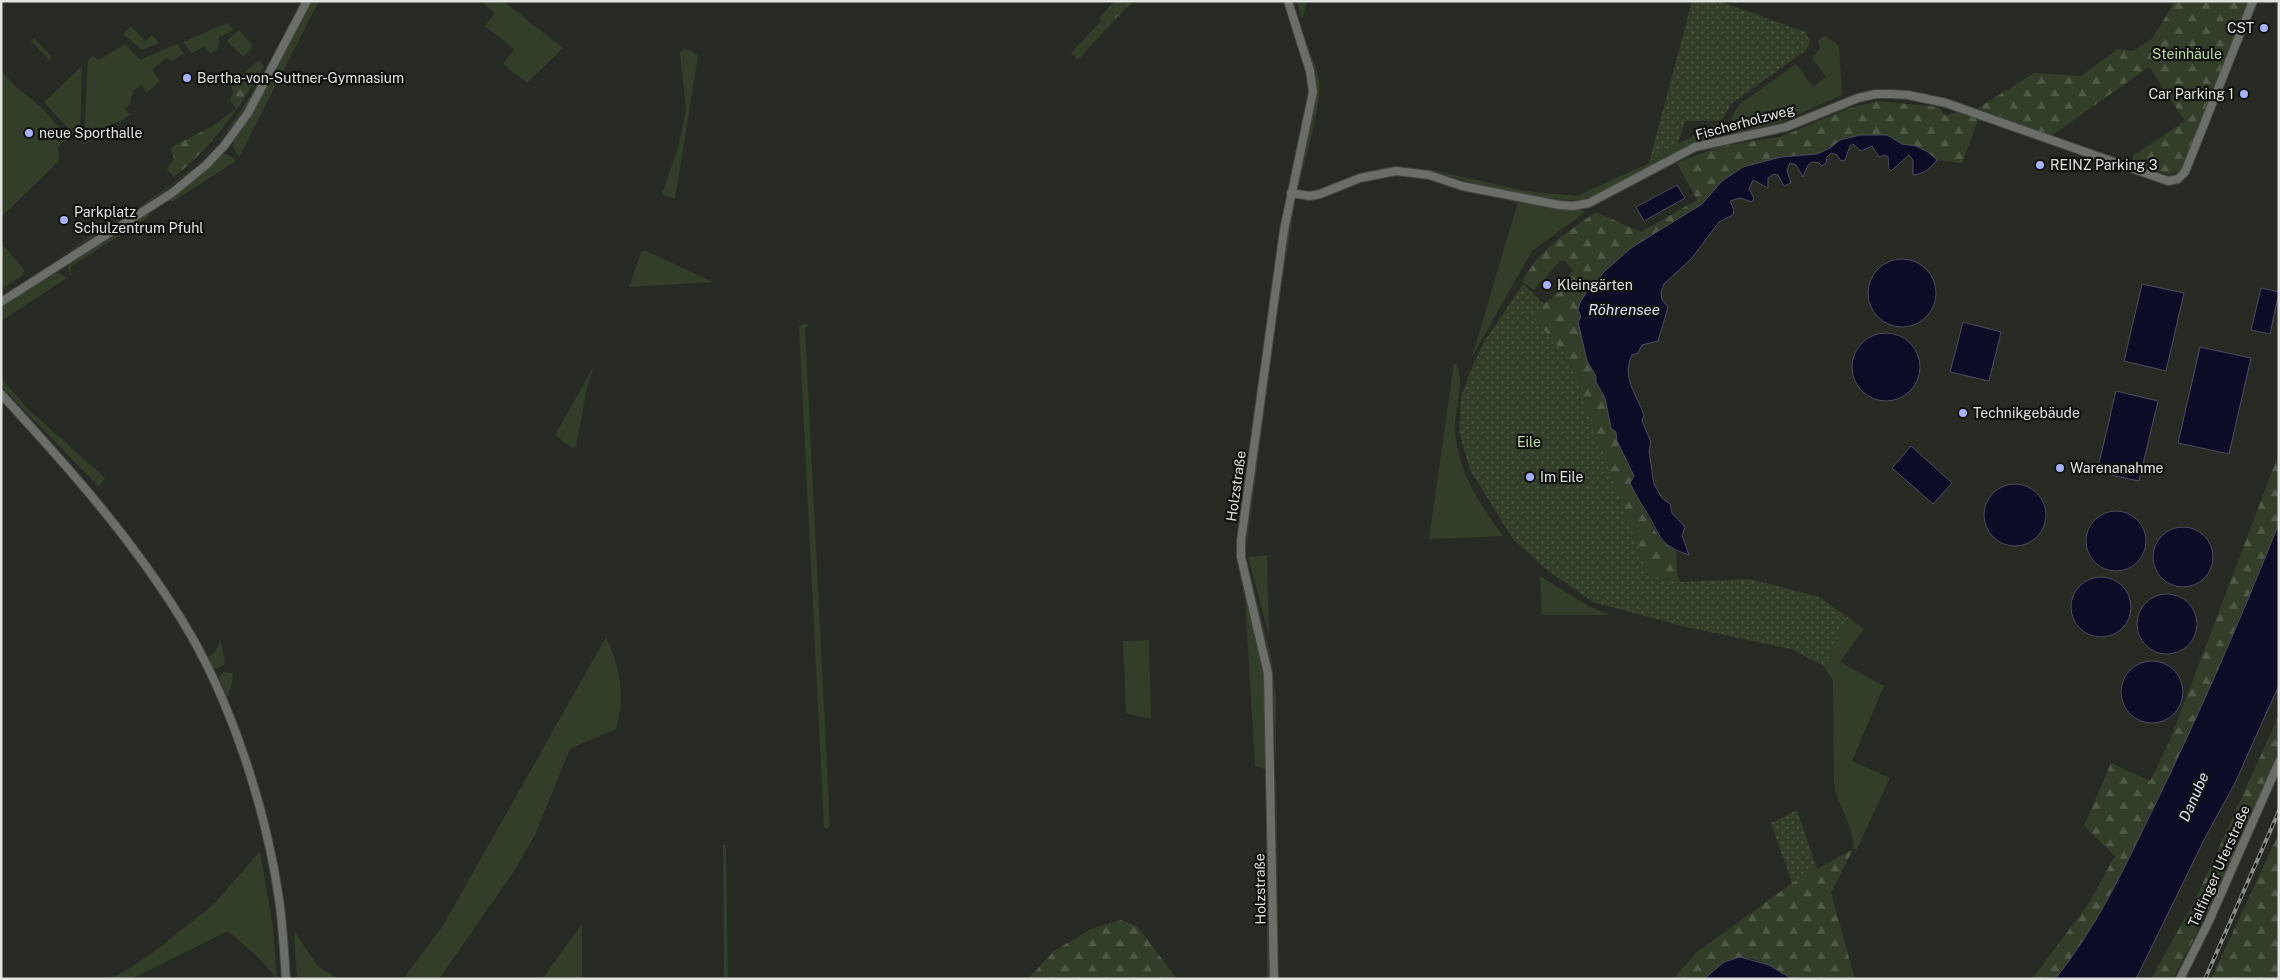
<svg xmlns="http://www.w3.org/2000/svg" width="2280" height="980" font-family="'Public Sans',sans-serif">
<defs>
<pattern id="forest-firs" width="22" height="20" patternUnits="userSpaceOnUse" patternTransform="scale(1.25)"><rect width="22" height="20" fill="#333e2a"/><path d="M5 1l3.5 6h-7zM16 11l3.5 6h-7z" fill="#505a48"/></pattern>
<pattern id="park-crowns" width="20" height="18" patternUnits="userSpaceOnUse" patternTransform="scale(1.25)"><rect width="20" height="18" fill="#333e2a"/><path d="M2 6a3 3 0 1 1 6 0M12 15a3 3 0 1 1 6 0" fill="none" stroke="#505a48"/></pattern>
<pattern id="garden-dots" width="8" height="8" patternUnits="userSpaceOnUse" patternTransform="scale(1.25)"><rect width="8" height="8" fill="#333e2a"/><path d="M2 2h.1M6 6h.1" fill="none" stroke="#505a48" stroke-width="1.8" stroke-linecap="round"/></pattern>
</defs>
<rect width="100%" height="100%" fill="#262a23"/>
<path fill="#333e2a" d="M311,1H319L239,157L233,147V140L270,82Z
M481,1H503L563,48L527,83L503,64L514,49L485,26L495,13Z
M1297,1H1307L1302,20Z
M1101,21L1108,27L1078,60L1071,53Z
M227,23L234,30L219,37L218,48L210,54L205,46L192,53L183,42Z
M131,26L145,41L152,35L159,43L142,50L123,34Z
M237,31H240L252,45V48L243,57L227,41Z
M1825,36L1839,46L1842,95L1781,122L1734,134L1729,129L1733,114L1740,104L1796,64L1813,87L1826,77L1812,58L1820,49L1818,40Z
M34,38L52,57L49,60L31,41Z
M1304,38C1309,51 1316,65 1319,79C1323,102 1304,163 1298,189L1297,185L1316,96V79L1303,39Z
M125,44L140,60L177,44L184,54L173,61L166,58L152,70L160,81L147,93L141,85L133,91L130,104L125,109L130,114C123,120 120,121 112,124C101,129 96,142 83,144L81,142L84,138L88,60L94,56L99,60Z
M684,49L691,51L698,56L675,199L662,194L678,148L686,110L680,53Z
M272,59C269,70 262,80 256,90C229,137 191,174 146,204V202C162,191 180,179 195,165C228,136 250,97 272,59Z
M82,66L80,134L77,138L44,102Z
M1,71L17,88L40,106L68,138L58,146L59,161L1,217Z
M1721,121L1719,136C1704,142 1687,147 1673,154C1646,167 1616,191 1588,198C1548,208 1463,180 1423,168L1525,191L1577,196L1649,163L1651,155L1678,144Z
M221,153L229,155L236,161L172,202L169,198Z
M1518,202L1561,209L1581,210L1585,212L1532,251L1472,357Z
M1295,204L1277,313L1275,311L1292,206Z
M148,213L150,216L70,267L72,276L68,271V266L71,264Z
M94,232L96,235L50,263L91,236Z
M1,243L24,269L23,275L1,289Z
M644,250L646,251L713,282L629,287L641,253Z
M59,273L67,278L1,321V307L53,274Z
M804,323L808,326L805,329L830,827L826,829L824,827L799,327Z
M1276,323L1246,551H1245L1274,324Z
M1454,363C1467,372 1455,409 1455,425C1455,466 1479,504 1503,536L1429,539Z
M594,366L587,388L576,447L573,449L555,435Z
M1,378L27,408L105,478L99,487L1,386Z
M1267,555L1269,636L1248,557Z
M1246,557L1271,657L1276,697V768L1272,672L1252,590Z
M1236,562C1246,600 1259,639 1264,679C1267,708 1267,738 1267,768L1265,769L1255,766L1245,599Z
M1540,576L1590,607L1610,615H1542Z
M1849,618L1864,629L1840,662L1884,686L1852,761L1890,778L1857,849H1853C1855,828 1838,806 1834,785L1833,681L1824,666Z
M606,637C620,668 626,696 616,729L570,749L535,835L516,868L439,979H403L442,927L458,899Z
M221,639C221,648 226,657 224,665L216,669L213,668L207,657L214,653Z
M1149,640L1151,719L1126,713L1123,641Z
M224,672L232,673L233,678L229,695L226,696L219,677Z
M1259,773L1268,776L1270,979H1267L1266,776Z
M1276,776L1279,957L1275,779Z
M723,845H726L728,979H724Z
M260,851L273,927L277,979L260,959L228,931L131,979H108L122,973L151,954L214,904Z
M582,924V979H542Z
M294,931L318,966L338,979H297Z"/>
<path fill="url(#forest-firs)" d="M2175,1H2248L2182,169L2170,175L2131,163L2134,155L2185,121L2149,67L2051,136L1978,108L2034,73L2081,76L2118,49L2133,51L2152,39Z
M258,61L264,66C239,109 213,146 174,177L167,169L174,159L171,147L213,126L236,108L230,100L233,93L231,85Z
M1877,101L1938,107L1946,116L1959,111L1978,120L1962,163L1937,160L1928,152L1916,146L1902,144L1887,135L1848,137L1817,154L1781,157L1722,181L1702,204L1631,248L1605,271L1580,311L1587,361L1596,376V382L1605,398L1611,427L1616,432L1617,441L1634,477L1630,483L1654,529L1662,541L1676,551L1677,575L1681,582L1648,575L1568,359L1534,319L1544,304L1551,299L1573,270L1565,261H1560L1534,290L1522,282C1539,249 1568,232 1596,212L1641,232L1697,200L1677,163L1721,146L1780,137L1847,109Z
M2279,453V523L2199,714L2105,906L2076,953L2055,979H2032L2089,903L2115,856L2084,826L2111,763L2150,781L2171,738Z
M2279,715V756L2209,909L2173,979H2151L2196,898Z
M2279,833V979H2211Z
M1853,849L1831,893L1855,979H1792L1769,965L1751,958L1724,962L1704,979H1673L1696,953L1792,883Z
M1121,920L1137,926L1177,979H1028L1054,951L1091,929Z"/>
<path fill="url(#park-crowns)" d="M1115,1H1133L1108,27L1099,18Z"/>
<path fill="url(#garden-dots)" d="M1692,1H1718L1806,32L1810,42L1806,50L1731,104L1721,121H1685L1678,144L1651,155Z
M1523,284L1544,304L1534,319L1568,358L1648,575L1681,582L1750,579L1819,597L1849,618L1824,666L1791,649L1686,627L1593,602L1547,570L1513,539L1470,470L1459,432L1461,398L1470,372L1484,342Z
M1797,810L1817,869L1792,883L1771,823Z"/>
<path fill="#0c0c26" stroke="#4c4c5e" d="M1860,135H1887L1902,144L1916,146L1928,152L1937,160C1931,168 1924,174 1913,175V160L1909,155L1891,171L1889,169L1888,157L1885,155L1879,157L1872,146L1861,151L1853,144L1850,146L1845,160L1841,161L1837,155L1831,153L1827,157L1826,163L1822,166L1819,163L1812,162L1808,165L1803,177L1796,165L1790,163L1787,170L1791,183L1784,186L1778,175L1774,174L1768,178V188L1753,180L1749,189L1754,198L1752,202L1740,198L1730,201L1734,210L1733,215L1719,222L1692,258L1664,284L1661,292L1662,300L1668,307L1658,341L1642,345L1638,353L1632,355C1621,377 1637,395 1644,415L1642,421L1651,442L1649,451L1654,484L1662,498L1670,504L1672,513L1685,527L1682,535L1689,555C1659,545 1662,538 1647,513C1641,503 1635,494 1630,483L1634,476L1617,441L1616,432L1611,428L1605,398L1596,382V376L1587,361L1578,322L1581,317L1578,310L1580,303L1587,291L1605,271L1631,248L1702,204L1722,181L1743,167L1781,157L1817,154L1830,148L1840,140Z
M1677,185L1685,198L1644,221L1636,207Z
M1868 293a34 34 0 1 1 68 0a34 34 0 1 1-68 0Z
M2142,284L2184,293L2166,371L2124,361Z
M2261,288L2279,292L2270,334L2251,330Z
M1963,322L2001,332L1989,381L1950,372Z
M1852 367a34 34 0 1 1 68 0a34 34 0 1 1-68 0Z
M2200,347L2251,358L2229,454L2178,443Z
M2116,391L2158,401L2139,481L2097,472Z
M1911,446L1952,483L1933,504L1892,468Z
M1984 515a31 31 0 1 1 62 0a31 31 0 1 1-62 0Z
M2086 541a30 30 0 1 1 60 0a30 30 0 1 1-60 0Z
M2279,523V685L2235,783L2205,838L2136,979H2055C2098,926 2125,866 2155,805C2200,712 2241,619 2279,523Z
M2153 557a30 30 0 1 1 60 0a30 30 0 1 1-60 0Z
M2071 607a30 30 0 1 1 60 0a30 30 0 1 1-60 0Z
M2137 624a30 30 0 1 1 60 0a30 30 0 1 1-60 0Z
M2121 692a31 31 0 1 1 62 0a31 31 0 1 1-62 0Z
M1740,957L1769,965L1792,979H1704L1724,962Z"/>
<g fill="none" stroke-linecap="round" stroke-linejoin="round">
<defs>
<path id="tertiary" d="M1291,193L1310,196L1320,194L1360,178L1396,171L1429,175L1462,186L1559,205L1573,206L1589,203L1695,147L1786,127L1858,98L1876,94H1892L1908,95L1946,103L2168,181L2178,179L2185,172L2253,1
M1,302L172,193L206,165L224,146L248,113L307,1
M1,394C67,466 132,538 183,622C231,700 266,809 279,899C283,926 284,952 286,979
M1274,979L1268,674L1241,557V541L1284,230L1313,92L1310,71L1288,1
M2180,979L2209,921L2279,762"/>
</defs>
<use href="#tertiary" stroke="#41453f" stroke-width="10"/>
<use href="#tertiary" stroke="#6a6e66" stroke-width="8"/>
<defs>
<path id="rail" d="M2205,979L2279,811"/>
</defs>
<use href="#rail" stroke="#888b86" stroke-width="4"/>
<use href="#rail" stroke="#10120f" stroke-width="2" stroke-dasharray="5.5" stroke-linecap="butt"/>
</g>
<g fill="#a9b0fc" stroke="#10120f" stroke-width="2">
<circle cx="2264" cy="28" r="5"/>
<circle cx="187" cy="78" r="5"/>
<circle cx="2244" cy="94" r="5"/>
<circle cx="29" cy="133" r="5"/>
<circle cx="2040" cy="165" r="5"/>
<circle cx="64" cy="220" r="5"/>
<circle cx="1547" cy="285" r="5"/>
<circle cx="1963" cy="413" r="5"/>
<circle cx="2060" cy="468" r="5"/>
<circle cx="1530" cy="477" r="5"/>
</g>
<g text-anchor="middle" stroke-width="4.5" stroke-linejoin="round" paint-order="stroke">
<g font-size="14" fill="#e1e3df" stroke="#10120f" text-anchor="start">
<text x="2254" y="33" text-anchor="end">CST</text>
<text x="197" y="83">Bertha-von-Suttner-Gymnasium</text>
<text x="2234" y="99" text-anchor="end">Car Parking 1</text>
<text x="39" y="138">neue Sporthalle</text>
<text x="2050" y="170">REINZ Parking 3</text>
<text x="74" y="217">Parkplatz<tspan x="74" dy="16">Schulzentrum Pfuhl</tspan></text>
<text x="1557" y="290">Kleingärten</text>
<text x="1973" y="418">Technikgebäude</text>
<text x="2070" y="473">Warenanahme</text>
<text x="1540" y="482">Im Eile</text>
</g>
<g font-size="14" fill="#bedda4" stroke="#10120f">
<text x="2187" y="59">Steinhäule</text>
<text x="1529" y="447">Eile</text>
</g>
<g font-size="14" fill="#e1e3df" stroke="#10120f">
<text transform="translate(1745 122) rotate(-15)" y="5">Fischerholzweg</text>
<text transform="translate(1236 486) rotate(-82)" y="5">Holzstraße</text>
<text transform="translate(2219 866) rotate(-66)" y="5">Talfinger Uferstraße</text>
<text transform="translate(1260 889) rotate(-91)" y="5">Holzstraße</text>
</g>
<g font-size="15" font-style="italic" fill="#dde1f9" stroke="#10120f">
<text x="1624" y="315">Röhrensee</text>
<text transform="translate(2194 797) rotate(-66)" y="5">Danube</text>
</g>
</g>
<rect width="2280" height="980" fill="none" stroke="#e1e3df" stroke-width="5"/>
</svg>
